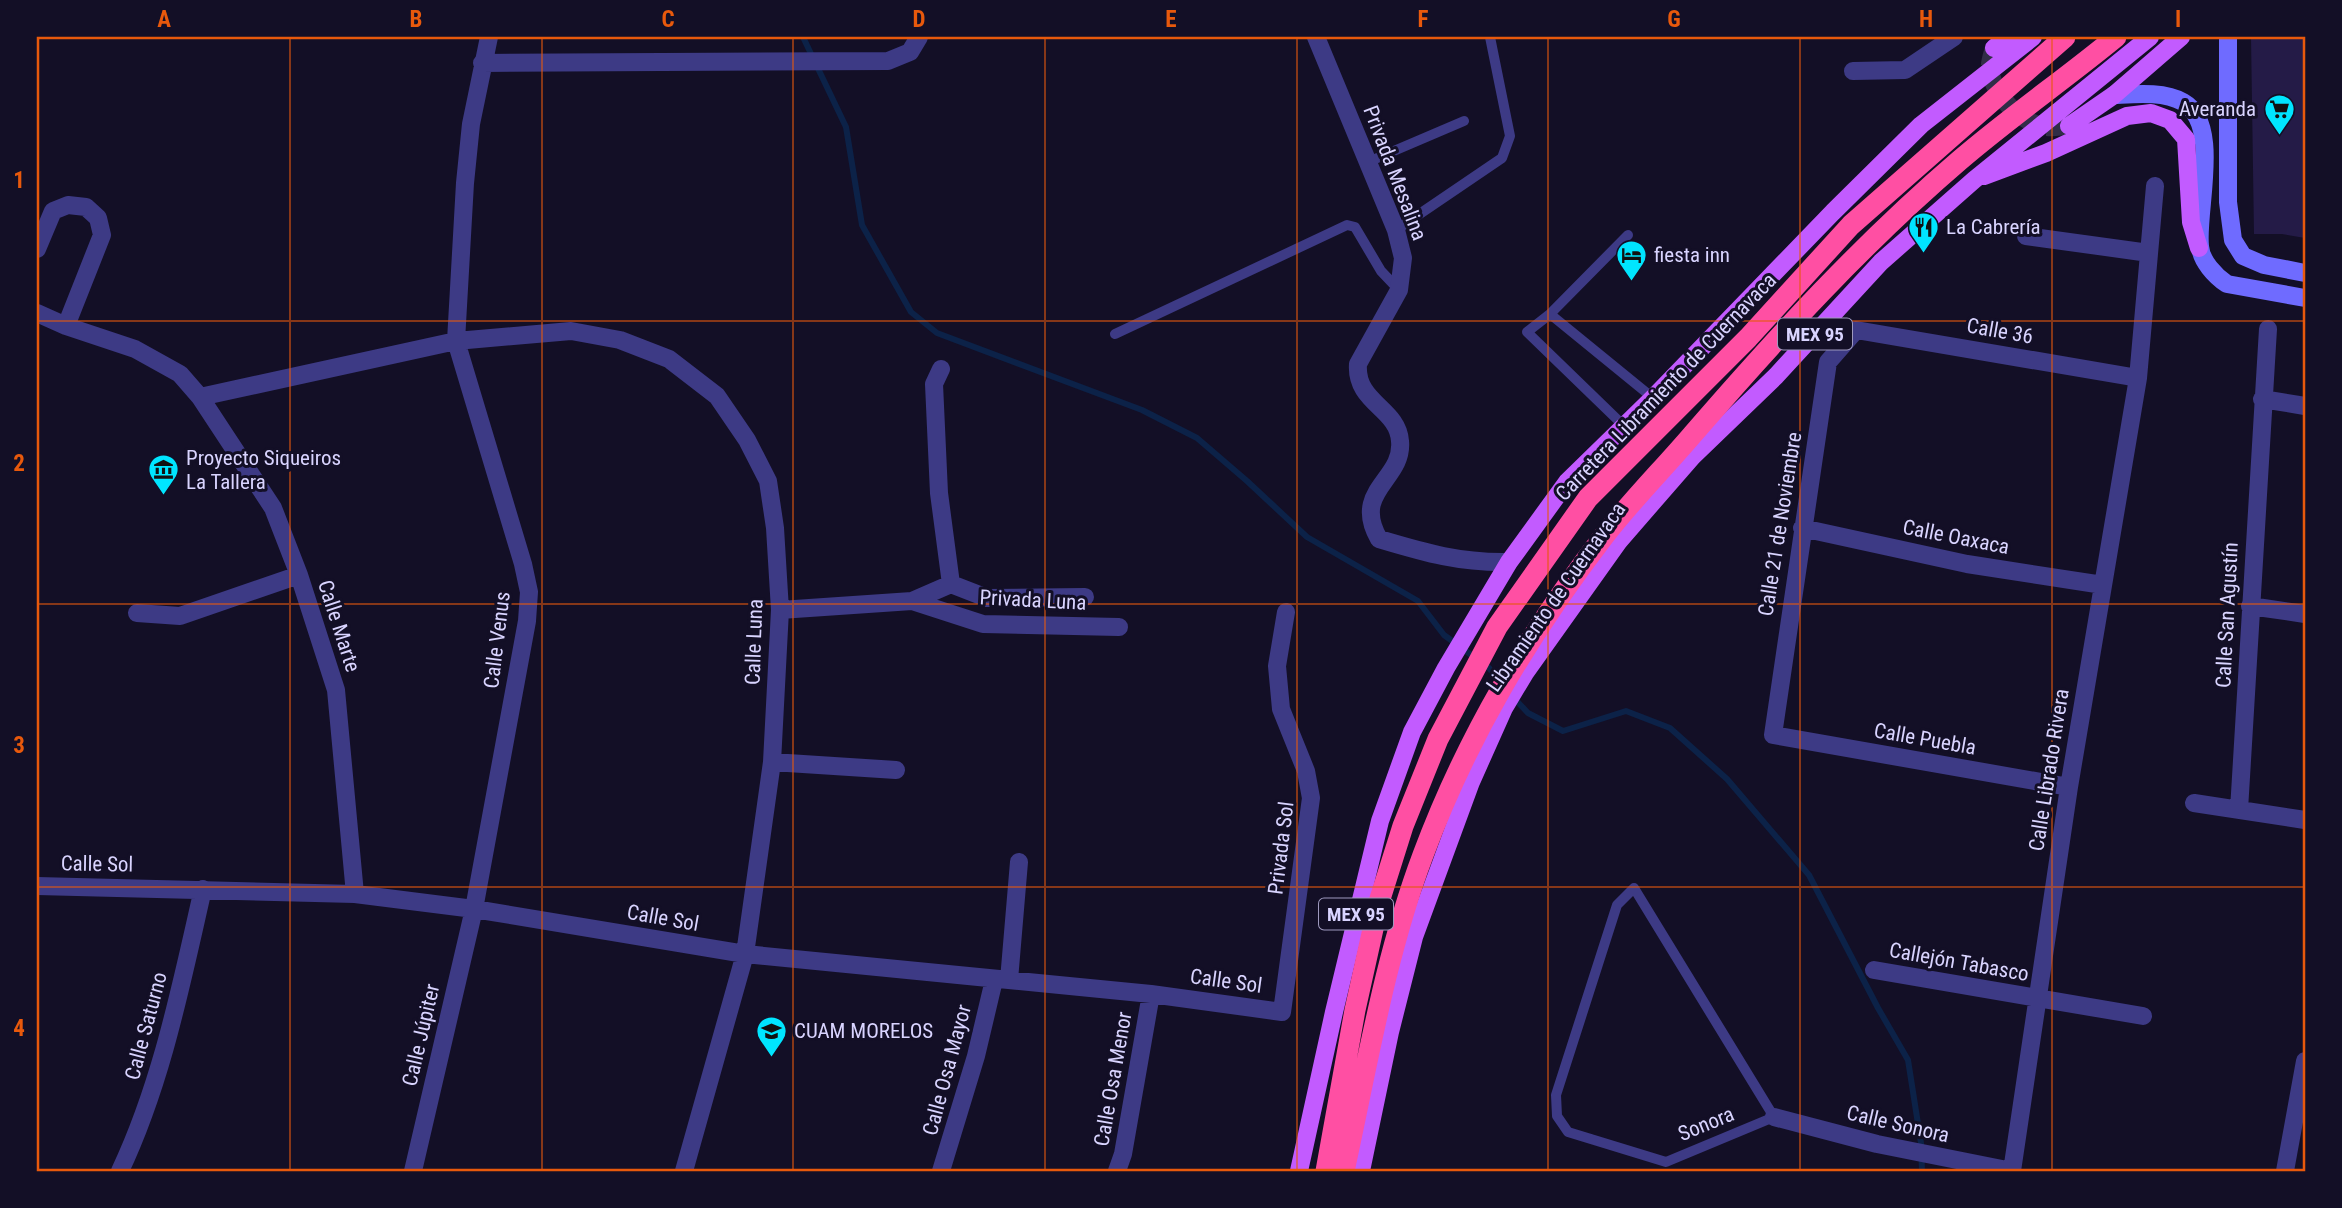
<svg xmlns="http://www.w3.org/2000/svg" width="2342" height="1208" font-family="'Roboto Condensed',sans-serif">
<rect width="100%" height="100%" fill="#130f26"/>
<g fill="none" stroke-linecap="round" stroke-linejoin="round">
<path stroke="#0c2248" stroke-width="6" d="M803,37L846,127L862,225L911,312L937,333L1142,410L1197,438L1247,481L1307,537L1418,601L1444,635L1489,668L1501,682
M1512,696L1528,713L1563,731L1626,711L1670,728L1727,779L1809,875L1878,1008L1908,1060L1921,1143L1922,1171"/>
</g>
<path fill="#241b47" d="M2251,37H2305V238L2282,234H2254Z"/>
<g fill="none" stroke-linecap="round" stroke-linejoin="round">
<path stroke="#312d47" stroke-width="18" stroke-dasharray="18 9" stroke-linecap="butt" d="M1994,48C1992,55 1989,63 1990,70C1993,95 2021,124 2047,127C2054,128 2062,126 2069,126"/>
<path stroke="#3d3a85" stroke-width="10" d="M1368,162L1464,121
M1396,230L1502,158L1510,136L1490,37
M1550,314L1628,235
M1115,334L1347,225L1355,227L1381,271L1399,290
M1624,426L1527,332L1550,314L1653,398
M1634,888L1774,1117L1666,1162L1568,1132L1557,1116L1556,1095L1617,905Z"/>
<path stroke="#3d3a85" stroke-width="18" d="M1316,37L1396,230L1403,258L1399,290L1358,364C1355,403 1398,408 1400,441C1404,480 1351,490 1379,539C1426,553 1460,563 1509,562
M482,63L888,61L910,52L919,37
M1853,71L1905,70L1954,37
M2026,236L2149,253
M37,249L53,211L68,205L86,207L98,218L102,235L66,326
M37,313L66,326L135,349L180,374L200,397L273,508L299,575L336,690L355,894
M200,397L456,341L571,331L620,340L669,359L717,396L747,440L768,481L775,528L780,610L772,762L745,954L684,1171
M2262,399L2305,406
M1802,528L1967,564L2103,585
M951,584L987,598L1085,597
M912,601L951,584L939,493L934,384L941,369
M2250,606L2305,614
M780,610L912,601L983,624L1119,627
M137,613L180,616L299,575
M772,762L896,770
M2069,787L1773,735L1828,362L1856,330L2138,378
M2194,803L2305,820
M2239,810L2268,329
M37,886L355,894L474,909L745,954L1151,994L1282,1012L1311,798L1306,771L1281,709L1277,666L1286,612
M1874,970L2143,1016
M1009,980L1019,862
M1774,1117L1877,1144L2012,1171L2069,787L2138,378L2155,186
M120,1171C162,1082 181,985 203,889
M413,1171L474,909L527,621L529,592L523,564L456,341L465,183L471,124L489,37
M941,1171L976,1056L994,980
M1117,1171L1123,1154L1151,994
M2285,1171L2305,1061"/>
<path stroke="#6f6bff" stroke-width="18" d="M2228,37V202L2233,240L2243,256L2264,265L2305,273
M2114,95C2135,94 2164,91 2183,102C2222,124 2196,210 2200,246C2201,261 2215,276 2227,284L2305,298"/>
<path stroke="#c25bff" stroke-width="18" d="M1994,48L2008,37
M2069,126L2114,95L2181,37
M1984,176L2046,153L2127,116L2151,113L2170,120L2186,139L2191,222L2199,248
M1299,1171L1334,1012L1380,821L1412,732L1446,668L1509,562L1567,482L1653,398L1833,212L1921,125L2033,37
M1361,1171L1390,1032L1414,937L1471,782L1504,708L1525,673L1619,541L1692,457L1776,376L1881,262L1974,180L2150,37"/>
<path stroke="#ff4fa3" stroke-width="21" d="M1326,1171L1355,1010L1379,902L1403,826L1438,739L1497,627L1588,498L1748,338L1851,225L2065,37
M1344,1171C1367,1066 1385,956 1423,855C1467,737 1528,635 1604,536C1632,500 1664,468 1693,434C1776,338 1863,243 1960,160C2010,117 2065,79 2116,37"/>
</g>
<path fill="none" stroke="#e8590c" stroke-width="2" stroke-opacity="0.55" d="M290,37V1171M542,37V1171M793,37V1171M1045,37V1171M1297,37V1171M1548,37V1171M1800,37V1171M2052,37V1171M37,321H2305M37,604H2305M37,887H2305"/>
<defs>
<symbol id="supermarket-pin" viewBox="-11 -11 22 30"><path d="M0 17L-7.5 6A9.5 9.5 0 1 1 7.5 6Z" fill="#00e5ff" stroke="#130f26"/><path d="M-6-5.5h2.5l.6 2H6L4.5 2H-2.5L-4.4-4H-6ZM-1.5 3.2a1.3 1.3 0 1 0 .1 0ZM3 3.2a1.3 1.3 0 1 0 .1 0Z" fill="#111"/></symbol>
<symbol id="restaurant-pin" viewBox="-11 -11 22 30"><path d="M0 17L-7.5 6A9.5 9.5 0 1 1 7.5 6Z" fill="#00e5ff" stroke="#130f26"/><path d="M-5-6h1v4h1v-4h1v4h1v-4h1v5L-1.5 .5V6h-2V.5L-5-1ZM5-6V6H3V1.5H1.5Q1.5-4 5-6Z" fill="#111"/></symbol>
<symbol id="hotel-pin" viewBox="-11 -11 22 30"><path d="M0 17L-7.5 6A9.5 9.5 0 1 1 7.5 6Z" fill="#00e5ff" stroke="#130f26"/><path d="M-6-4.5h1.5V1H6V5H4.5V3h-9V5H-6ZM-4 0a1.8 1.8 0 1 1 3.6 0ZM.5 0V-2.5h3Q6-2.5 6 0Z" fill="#111"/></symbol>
<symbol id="museum-pin" viewBox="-11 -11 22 30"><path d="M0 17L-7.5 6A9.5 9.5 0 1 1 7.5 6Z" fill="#00e5ff" stroke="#130f26"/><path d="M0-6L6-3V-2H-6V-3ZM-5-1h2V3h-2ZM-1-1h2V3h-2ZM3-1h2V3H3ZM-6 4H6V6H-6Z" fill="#111"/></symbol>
<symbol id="school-pin" viewBox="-11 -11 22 30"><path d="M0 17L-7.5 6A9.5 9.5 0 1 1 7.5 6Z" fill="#00e5ff" stroke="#130f26"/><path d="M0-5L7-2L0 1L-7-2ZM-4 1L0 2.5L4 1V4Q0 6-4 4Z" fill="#111"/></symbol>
</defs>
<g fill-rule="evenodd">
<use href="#supermarket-pin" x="2262" y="92" width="35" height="47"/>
<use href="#restaurant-pin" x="1906" y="210" width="35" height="47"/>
<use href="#hotel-pin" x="1614" y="238" width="35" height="47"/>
<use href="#museum-pin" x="146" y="452" width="35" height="47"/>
<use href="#school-pin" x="754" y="1014" width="35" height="47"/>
</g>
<g text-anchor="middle" stroke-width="6" stroke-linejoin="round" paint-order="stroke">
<g fill="#130f26" stroke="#9e99be" stroke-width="2">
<rect x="1778" y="318.5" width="74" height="31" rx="5"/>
<rect x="1319" y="898.5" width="74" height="31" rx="5"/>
</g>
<g font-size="19" font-weight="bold" fill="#d9d4ff">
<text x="1815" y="341">MEX 95</text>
<text x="1356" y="921">MEX 95</text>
</g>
<g font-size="21" fill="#d9d4ff" stroke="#130f26" text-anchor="start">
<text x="2256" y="116" text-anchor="end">Averanda</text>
<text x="1946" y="234">La Cabrería</text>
<text x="1654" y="262">fiesta inn</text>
<text x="186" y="465">Proyecto Siqueiros<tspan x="186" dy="24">La Tallera</tspan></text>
<text x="794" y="1038">CUAM MORELOS</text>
</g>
<g font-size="21" fill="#d9d4ff" stroke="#130f26">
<text transform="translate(1395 173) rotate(69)" y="7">Privada Mesalina</text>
<text transform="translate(2000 331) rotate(10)" y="7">Calle 36</text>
<text transform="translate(1666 387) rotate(-46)" y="7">Carretera Libramiento de Cuernavaca</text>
<text transform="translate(1780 524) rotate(-81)" y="7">Calle 21 de Noviembre</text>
<text transform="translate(1956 537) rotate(11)" y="7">Calle Oaxaca</text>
<text transform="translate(1556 597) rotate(-55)" y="7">Libramiento de Cuernavaca</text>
<text transform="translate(1033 600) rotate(3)" y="7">Privada Luna</text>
<text transform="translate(2227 615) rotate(-87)" y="7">Calle San Agustín</text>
<text transform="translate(339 626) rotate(72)" y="7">Calle Marte</text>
<text transform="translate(497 640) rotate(-83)" y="7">Calle Venus</text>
<text transform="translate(754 642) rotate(-88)" y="7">Calle Luna</text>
<text transform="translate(1925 739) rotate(10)" y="7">Calle Puebla</text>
<text transform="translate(2049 770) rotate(-81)" y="7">Calle Librado Rivera</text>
<text transform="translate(1281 848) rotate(-83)" y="7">Privada Sol</text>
<text transform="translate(97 864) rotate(1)" y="7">Calle Sol</text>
<text transform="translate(663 918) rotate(10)" y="7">Calle Sol</text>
<text transform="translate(1959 962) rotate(10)" y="7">Callejón Tabasco</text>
<text transform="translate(1226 981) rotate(8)" y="7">Calle Sol</text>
<text transform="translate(146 1026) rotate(-75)" y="7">Calle Saturno</text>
<text transform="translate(421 1035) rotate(-77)" y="7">Calle Júpiter</text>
<text transform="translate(947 1070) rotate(-75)" y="7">Calle Osa Mayor</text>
<text transform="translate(1113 1079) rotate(-80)" y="7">Calle Osa Menor</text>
<text transform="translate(1706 1124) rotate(-22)" y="7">Sonora</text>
<text transform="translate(1898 1124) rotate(13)" y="7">Calle Sonora</text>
</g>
</g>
<rect width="2342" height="1208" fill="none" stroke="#130f26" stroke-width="77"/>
<rect x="38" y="38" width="2266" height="1132" fill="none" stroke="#e8590c" stroke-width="2.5"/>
<g font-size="23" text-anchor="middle" font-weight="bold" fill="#e8590c">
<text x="164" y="27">A</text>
<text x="416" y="27">B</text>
<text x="668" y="27">C</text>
<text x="919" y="27">D</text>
<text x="1171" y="27">E</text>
<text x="1423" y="27">F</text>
<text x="1674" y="27">G</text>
<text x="1926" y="27">H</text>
<text x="2178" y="27">I</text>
<text x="19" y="188">1</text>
<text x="19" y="471">2</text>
<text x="19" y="753">3</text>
<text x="19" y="1036">4</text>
</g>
</svg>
